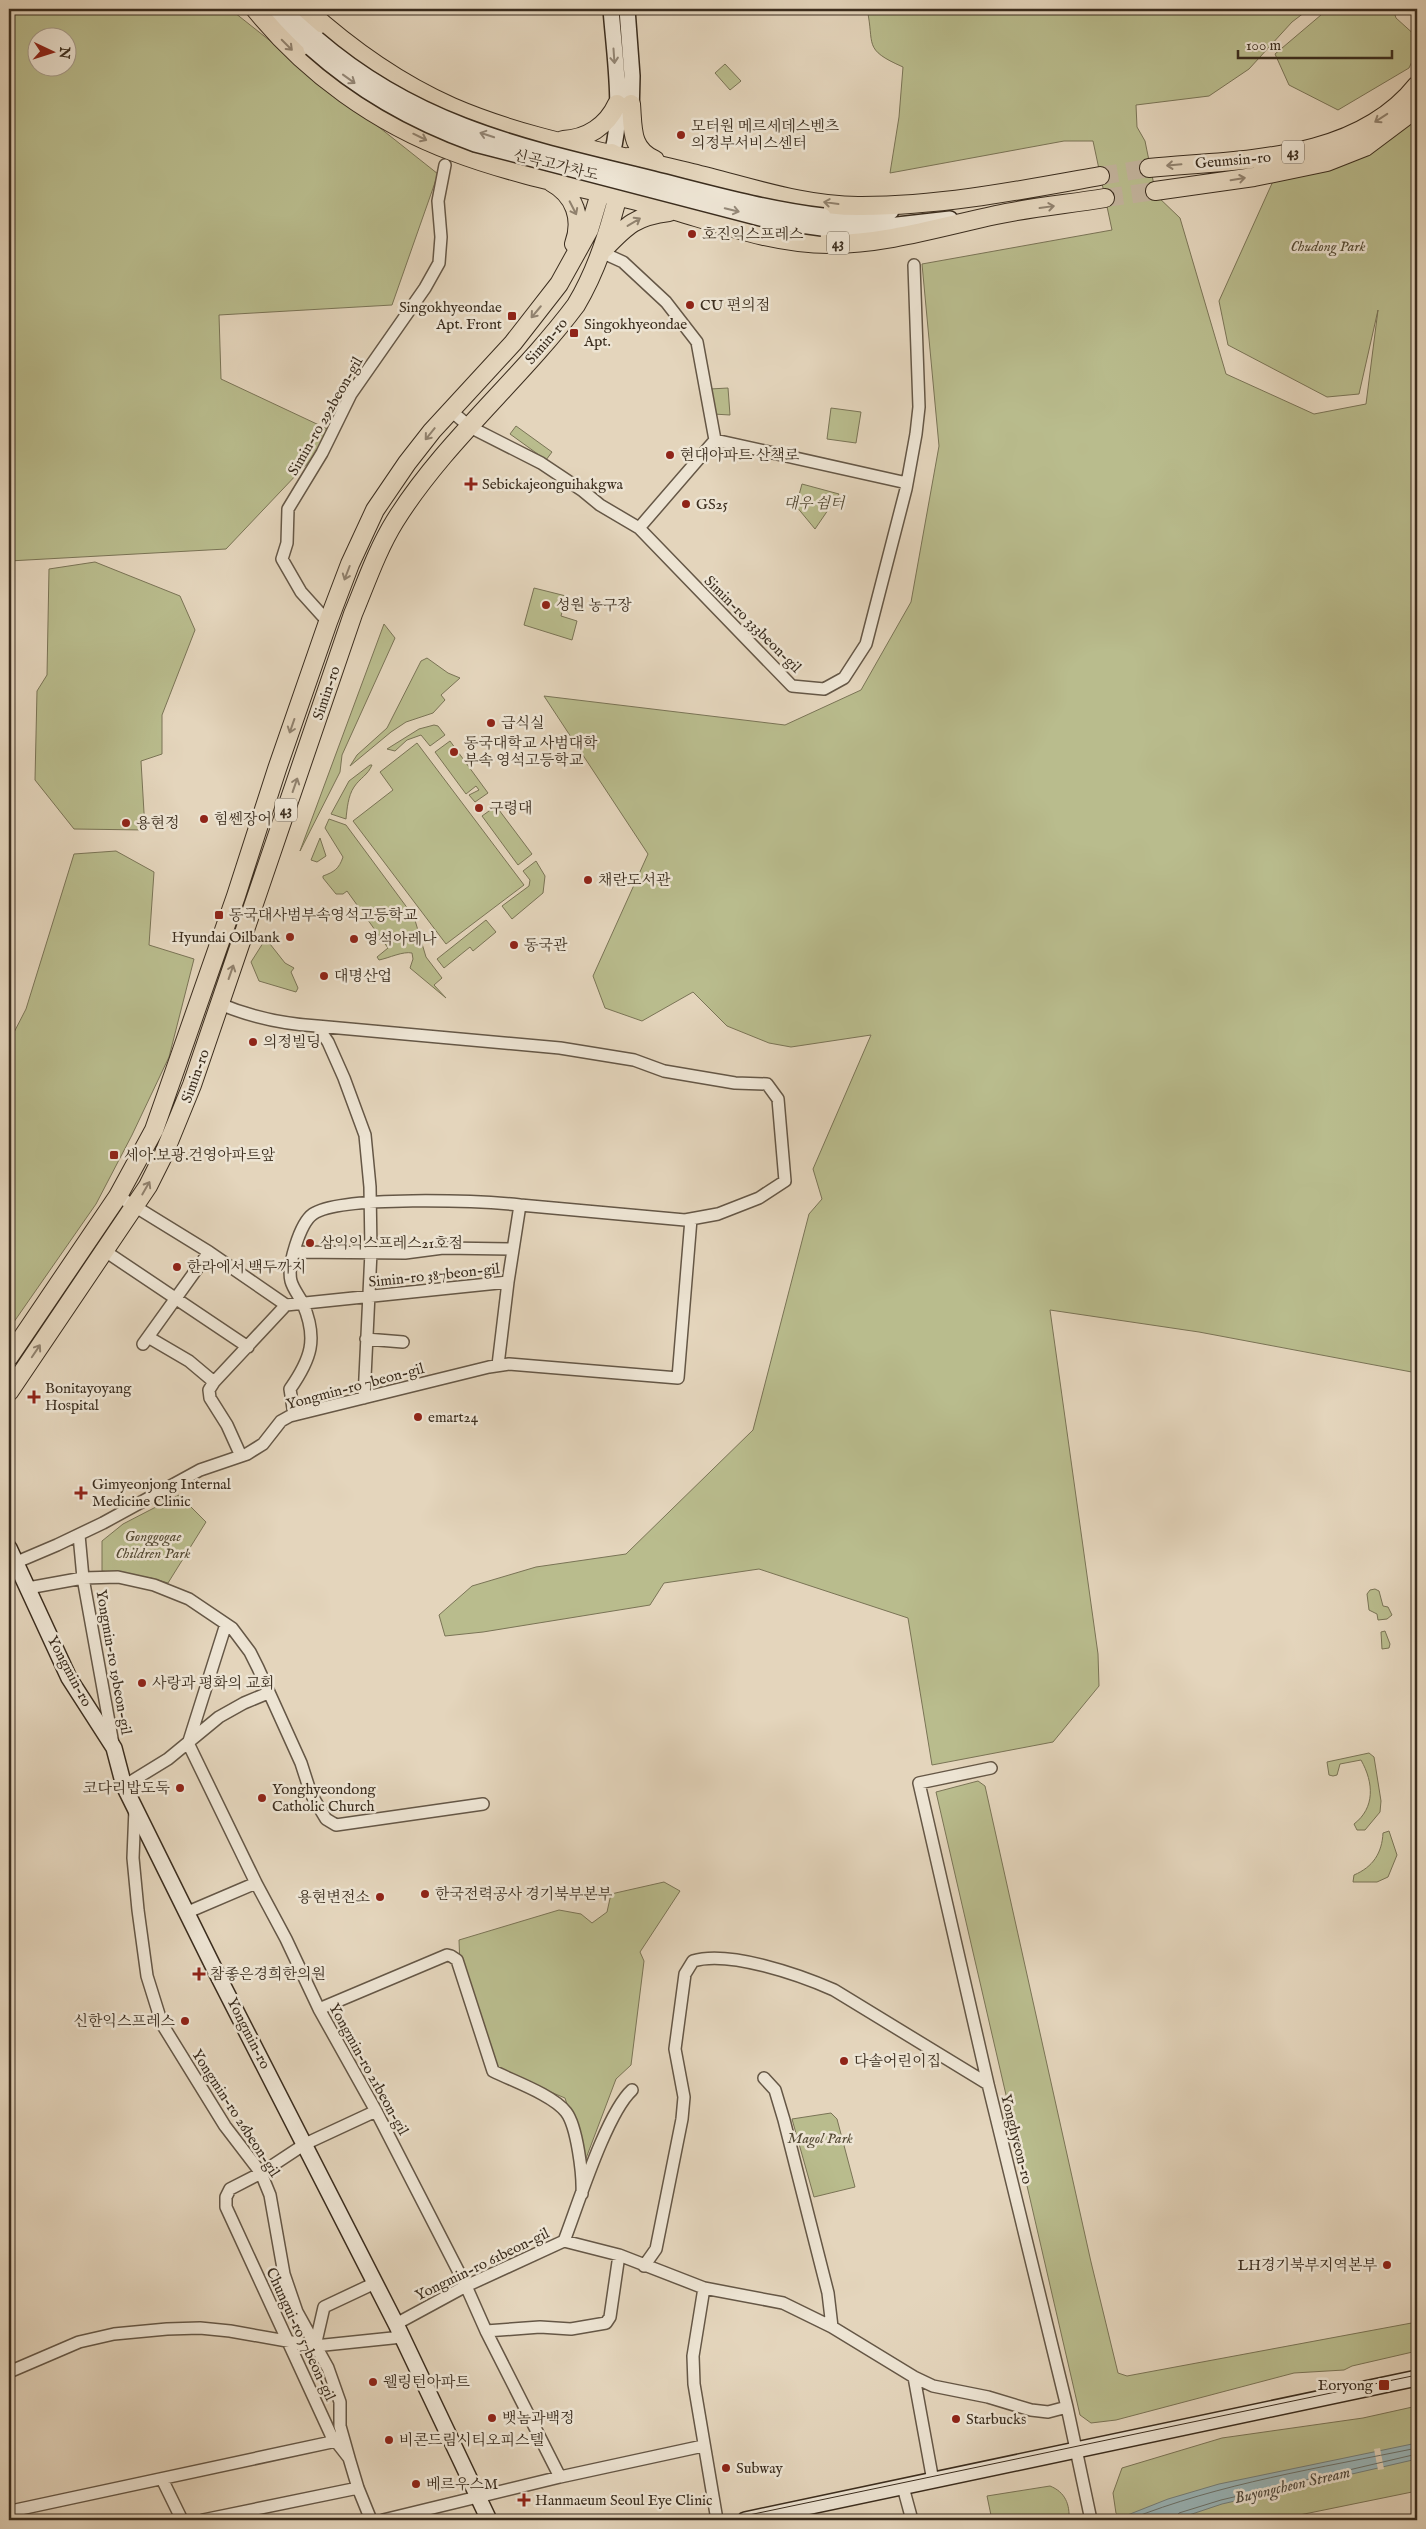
<svg xmlns="http://www.w3.org/2000/svg" width="1426" height="2529" font-family="'IM FELL English','Noto Serif KR',serif">
<rect width="100%" height="100%" fill="#e4d5bc"/>
<filter id="stains"><feTurbulence type="fractalNoise" baseFrequency=".004" numOctaves="4"/><feColorMatrix values="0 0 0 0 .2 0 0 0 0 .09 0 0 0 0 .02 0 0 0 .5 -.17"/></filter>
<radialGradient id="worn" r=".72"><stop offset=".6" stop-color="#630" stop-opacity="0"/><stop offset="1" stop-color="#630" stop-opacity=".3"/></radialGradient>
<path fill="#b9bc8d" stroke="#7a7456" fill-rule="evenodd" d="M9,9H230L438,174L392,305L219,315L221,379L336,433L226,549L9,561ZM38,38H68V68H38Z
M867,9H1309L1292,22L1249,69L1209,96L1136,105L1137,127L1145,141L1156,195L1180,218L1226,374L1314,414L1366,404L1378,310L1359,394L1327,397L1228,345L1219,301L1274,179L1417,116V1373L1199,1332L1050,1310L1098,1654L1099,1686L1053,1742L932,1765L908,1618L759,1569L664,1583L650,1605L483,1632L445,1636L439,1615L472,1586L536,1567L626,1554L753,1430L809,1214L822,1199L813,1169L871,1035L791,1047L769,1043L727,1026L693,992L642,1021L605,1008L593,976L648,854L544,696L785,725L861,690L911,602L939,446L922,264L1112,230L1093,141H1064L890,173L899,117L903,67C862,49 875,45 867,9Z
M1328,9H1393L1396,18L1417,37V51L1409,68L1338,110L1289,85L1275,54Z
M725,64L741,81L730,90L715,73Z
M728,388L730,415L713,414L710,389Z
M831,408L861,412L856,443L827,439Z
M516,426L552,452L546,460L510,434Z
M802,484L839,494L815,529L796,506Z
M95,562L180,596L195,630L162,715V754L141,761L145,830L74,829L35,780L37,691L47,675L49,569Z
M534,588L566,596L561,616L577,621L572,640L524,625Z
M384,624L395,638L342,755L340,772L300,851Z
M427,658L448,673L460,678L441,695L445,700L433,713L406,722L391,732L350,766L357,755L387,728L421,661Z
M434,725L438,726L445,735L430,746L421,735L407,740L395,751L387,749L419,729Z
M450,741L488,793L475,802L469,795L479,790L476,786L466,794L435,752Z
M417,743L524,885L446,944L353,821L393,790L380,772Z
M370,765H372C368,775 360,778 354,787C348,796 347,809 346,819L331,814L349,781Z
M496,806L532,854L518,865L482,816Z
M329,819L346,825L414,917L426,957L442,978L434,985L446,998L410,968L413,959L412,953C403,951 389,958 379,960L377,957L388,948L347,891L343,894H336L323,878V876C334,872 339,869 343,857L325,828Z
M320,838L326,856L317,862L311,860Z
M116,851L154,872L149,945L194,959L169,1057L132,1135L96,1204L9,1329V1042L26,1009L74,854Z
M536,861L545,876L543,893L512,919L502,906L529,886L530,880L523,871Z
M486,920L496,932L473,951L470,947L444,968L437,959Z
M263,943L270,944L285,963L294,968L291,972L298,988L296,992L259,981L251,962Z
M179,1495L206,1522L168,1583L151,1578L102,1571V1541L123,1524Z
M1375,1589L1379,1591L1383,1606L1388,1607L1392,1615L1387,1619L1378,1620L1377,1614L1369,1610L1367,1594L1370,1590Z
M1385,1631L1390,1644L1389,1648L1382,1649L1381,1632Z
M1369,1753L1374,1757L1381,1801L1380,1812L1365,1830H1357L1354,1824C1375,1808 1374,1783 1361,1760L1340,1764L1337,1775L1333,1776L1329,1775L1327,1762Z
M978,1781L985,1786L1091,2262L1118,2373L1127,2376L1417,2322V2351L1352,2366L1344,2370L1294,2373L1116,2420L1091,2423L1080,2415L936,1792Z
M1389,1831L1397,1855L1388,1877L1377,1882H1353L1354,1875C1373,1867 1382,1853 1383,1833Z
M664,1882L680,1891L640,1952L644,1961L631,2065L616,2079L585,2161L565,2098L493,2068L460,1967L459,1940L559,1910L581,1914L592,1923L607,1912L611,1894Z
M831,2113L837,2119L855,2187L814,2197L792,2119Z
M1417,2406V2491L1275,2520H1117L1113,2493L1122,2468L1222,2438L1363,2418Z
M1050,2486C1065,2492 1070,2504 1069,2520H992L987,2496Z"/>
<path fill="#99b6ba" stroke="#737f7c" d="M1417,2443V2459L1222,2504L1174,2520H1085L1091,2515L1125,2516L1168,2499L1219,2484Z"/>
<path fill="#e4d5bc" d="M1380,2448L1384,2469L1378,2470L1374,2449Z
M1091,2513H1116L1117,2520H1083Z"/>
<g fill="none" stroke-linecap="round" stroke-linejoin="round">
<path stroke="#6a726c" stroke-width="1" d="M1128,2520C1220,2483 1320,2468 1417,2448
M1175,2520L1179,2513L1221,2500L1417,2454"/>
<path stroke="#c2b39c" stroke-width="18" stroke-dasharray="18 9" stroke-linecap="butt" d="M1100,176L1149,168
M1105,198L1155,191"/>
<defs>
<path id="street" d="M601,252L623,262L666,302L697,342L715,440L639,528
M450,410L470,427L541,463L583,491L600,505L639,528L792,686L824,689L844,678L866,644L906,489L916,434L919,407L914,265
M715,440L907,483
M328,622L301,592L282,559L287,543L288,509L322,453L351,394L425,288L439,263L441,237L438,201L445,165
M220,1004C251,1017 284,1024 317,1026L328,1042L344,1078L365,1135L370,1187L371,1252L364,1398
M118,1196L209,1252L286,1305L508,1282L520,1205L685,1220L718,1214L759,1198L785,1181L778,1099L767,1084L735,1083L664,1071L634,1060L560,1048L317,1026
M105,1251L248,1347
M294,1252L405,1253L443,1248L513,1249
M148,1337L189,1361L214,1382L209,1390L210,1398L227,1425L241,1456
M366,1339L403,1342
M143,1344L209,1252
M498,1365L508,1282
M214,1382L286,1305
M294,1415L290,1389C311,1359 318,1339 303,1304C300,1297 293,1289 291,1281C287,1266 300,1223 313,1214C341,1195 482,1201 520,1205
M17,1562L57,1545L103,1523L200,1470L247,1454L263,1444L281,1421L290,1416L489,1367L509,1364L678,1378L691,1219
M28,1588L83,1578L79,1535
M189,1741L226,1624
M188,1743L256,1883L286,1939L319,2009L376,2111L466,2286L486,2331L560,2477
M113,1744L83,1578L118,1577L154,1585L189,1599L232,1628L250,1652L258,1668L301,1763L311,1794L326,1819L336,1825L483,1804
M991,1768L919,1783L988,2084L1067,2407L1091,2520
M124,1786L168,1759L219,1717L244,1703L268,1693
M135,1808L133,1858L138,1910L147,1976L162,2024L225,2126L261,2173L270,2195L284,2274L297,2312L328,2368L340,2402V2426L349,2458
M188,1912L256,1883
M319,2009L447,1955L451,1956L457,1960L493,2071C513,2081 553,2095 566,2112C577,2126 583,2175 582,2194
M764,2078L775,2090L784,2120L828,2293L832,2327
M564,2241C578,2205 606,2114 632,2090
M644,2266L656,2249L682,2119L684,2097L675,2049L685,1974L693,1961C729,1950 800,1975 834,1990L988,2084
M704,2288L693,2356L694,2384L717,2520
M396,2324L466,2286L564,2241L619,2255L704,2288L783,2303L832,2327L914,2377L933,2386L988,2397L1031,2410L1048,2412L1067,2407
M486,2331L540,2327L571,2329L606,2323L610,2317L619,2255
M315,2346L324,2307L375,2283
M9,2372L79,2342L114,2334L167,2329L200,2328L230,2331L315,2346L402,2337
M914,2377L933,2481
M162,2479L182,2520
M903,2487L912,2520
M11,2511L341,2440
M203,2520L358,2488
M371,2520L358,2488L349,2458L331,2435L226,2207V2197L230,2189L261,2173L305,2144L376,2111
M383,2520L560,2477L703,2446"/>
<path id="secondary" d="M272,9L311,48
M287,9L317,39
M611,9C614,50 624,114 612,153
M627,9L632,76L631,116
M823,216L851,217L891,211
M822,228H871L950,219
M9,1548L69,1678L114,1748L124,1786L214,1968L396,2324L489,2520
M745,2520L1417,2378"/>
<path id="primary" d="M255,9C307,73 376,123 454,152C520,177 590,189 658,206C713,221 771,244 829,244C886,244 940,227 996,215C1032,207 1069,204 1105,198
M306,9C349,48 398,83 452,107C528,140 613,153 692,173C747,186 805,207 862,206C941,206 1022,190 1100,176
M631,104C633,128 630,149 655,160
M563,140C587,139 607,126 617,104
M1149,168C1239,159 1355,163 1417,85
M551,182C575,195 583,219 574,244
M1155,191L1254,177L1327,162L1365,147L1417,108
M605,248C627,225 636,216 669,212
M9,1357L118,1196L154,1130L236,896L277,769L328,622L350,564L375,510L407,463L432,431L513,343L559,284L589,230L612,153
M9,1392L148,1186L163,1156L192,1085L353,614C366,583 377,550 395,521C445,441 520,380 576,305C603,260 615,208 628,157"/>
</defs>
<use href="#street" stroke="#655746" stroke-width="14"/>
<use href="#secondary" stroke="#3b2d1e" stroke-width="18"/>
<use href="#primary" stroke="#3b2d1e" stroke-width="20"/>
<use href="#street" stroke="#ede4d3" stroke-width="11"/>
<use href="#secondary" stroke="#ede4d3" stroke-width="15"/>
<use href="#primary" stroke="#e4d5bc" stroke-width="18"/>
<path stroke="#3b2d1e" stroke-width="1" d="M725,2520L1417,2375"/>
<defs>
<path id="secondary-bridge" d="M317,39C419,127 526,148 653,179C709,193 765,209 823,216
M311,48C359,91 414,122 475,144L772,221L822,228"/>
</defs>
<use href="#secondary-bridge" stroke="#3b2d1e" stroke-width="18" stroke-linecap="butt"/>
<use href="#secondary-bridge" stroke="#ede4d3" stroke-width="15"/>
</g>
<defs><path id="oneway-shaft" d="M-6 0H5M1.5-3L5.5 0L1.5 3" fill="none" stroke-width="1.6" stroke-linecap="round" stroke-linejoin="round" transform="scale(1.25)"/></defs>
<g stroke="#90816d">
<use href="#oneway-shaft" transform="translate(287 45) rotate(45)"/>
<use href="#oneway-shaft" transform="translate(1381 118) rotate(147)"/>
<use href="#oneway-shaft" transform="translate(420 137) rotate(26)"/>
<use href="#oneway-shaft" transform="translate(1174 165) rotate(175)"/>
<use href="#oneway-shaft" transform="translate(1238 179) rotate(-9)"/>
<use href="#oneway-shaft" transform="translate(831 203) rotate(-172)"/>
<use href="#oneway-shaft" transform="translate(1047 207) rotate(-8)"/>
<use href="#oneway-shaft" transform="translate(573 208) rotate(63)"/>
<use href="#oneway-shaft" transform="translate(634 222) rotate(-31)"/>
<use href="#oneway-shaft" transform="translate(536 312) rotate(130)"/>
<use href="#oneway-shaft" transform="translate(430 434) rotate(129)"/>
<use href="#oneway-shaft" transform="translate(347 573) rotate(111)"/>
<use href="#oneway-shaft" transform="translate(292 726) rotate(109)"/>
<use href="#oneway-shaft" transform="translate(295 785) rotate(-71)"/>
<use href="#oneway-shaft" transform="translate(231 972) rotate(-71)"/>
<use href="#oneway-shaft" transform="translate(146 1188) rotate(-60)"/>
<use href="#oneway-shaft" transform="translate(36 1351) rotate(-56)"/>
</g>
<g stroke="#948878">
<use href="#oneway-shaft" transform="translate(614 56) rotate(86)"/>
<use href="#oneway-shaft" transform="translate(349 79) rotate(36)"/>
<use href="#oneway-shaft" transform="translate(487 135) rotate(-162)"/>
<use href="#oneway-shaft" transform="translate(732 210) rotate(14)"/>
</g>
<g fill="#8f2418" stroke="#ede4d3" stroke-width="2">
<circle cx="681" cy="135" r="5"/>
<circle cx="692" cy="234" r="5"/>
<circle cx="690" cy="305" r="5"/>
<rect x="507" y="311" width="10" height="10" rx="2.5"/>
<rect x="569" y="328" width="10" height="10" rx="2.5"/>
<circle cx="670" cy="455" r="5"/>
<path d="M468.5 476.5h5v5h5v5h-5v5h-5v-5h-5v-5h5z"/>
<circle cx="686" cy="504" r="5"/>
<circle cx="546" cy="605" r="5"/>
<circle cx="491" cy="723" r="5"/>
<circle cx="454" cy="752" r="5"/>
<circle cx="479" cy="808" r="5"/>
<circle cx="204" cy="819" r="5"/>
<circle cx="126" cy="823" r="5"/>
<circle cx="588" cy="880" r="5"/>
<rect x="214" y="910" width="10" height="10" rx="2.5"/>
<circle cx="290" cy="937" r="5"/>
<circle cx="354" cy="939" r="5"/>
<circle cx="514" cy="945" r="5"/>
<circle cx="324" cy="976" r="5"/>
<circle cx="253" cy="1042" r="5"/>
<rect x="109" y="1150" width="10" height="10" rx="2.5"/>
<circle cx="310" cy="1243" r="5"/>
<circle cx="177" cy="1267" r="5"/>
<path d="M31.5 1389.5h5v5h5v5h-5v5h-5v-5h-5v-5h5z"/>
<circle cx="418" cy="1417" r="5"/>
<path d="M78.5 1485.5h5v5h5v5h-5v5h-5v-5h-5v-5h5z"/>
<circle cx="142" cy="1683" r="5"/>
<circle cx="180" cy="1788" r="5"/>
<circle cx="262" cy="1798" r="5"/>
<circle cx="425" cy="1894" r="5"/>
<circle cx="380" cy="1897" r="5"/>
<path d="M196.5 1966.5h5v5h5v5h-5v5h-5v-5h-5v-5h5z"/>
<circle cx="185" cy="2021" r="5"/>
<circle cx="844" cy="2061" r="5"/>
<circle cx="1387" cy="2265" r="5"/>
<circle cx="373" cy="2382" r="5"/>
<rect x="1378" y="2379" width="12" height="12" rx="2.5"/>
<circle cx="492" cy="2418" r="5"/>
<circle cx="956" cy="2419" r="5"/>
<circle cx="389" cy="2440" r="5"/>
<circle cx="726" cy="2468" r="5"/>
<circle cx="416" cy="2484" r="5"/>
<path d="M521.5 2492.5h5v5h5v5h-5v5h-5v-5h-5v-5h5z"/>
</g>
<g text-anchor="middle" stroke-width="5" stroke-linejoin="round" paint-order="stroke">
<g fill="#ede4d3" stroke="#706454" stroke-width="1">
<rect x="1282" y="140.5" width="22" height="23" rx="4"/>
<rect x="827" y="231.5" width="22" height="23" rx="4"/>
<rect x="275" y="798.5" width="22" height="23" rx="4"/>
</g>
<g font-size="14" font-weight="bold" fill="#3b2d1e">
<text x="1293" y="157">43</text>
<text x="838" y="248">43</text>
<text x="286" y="815">43</text>
</g>
<g font-size="15" fill="#3b2d1e" stroke="#ede4d3" text-anchor="start">
<text x="691" y="131">모터원 메르세데스벤츠<tspan x="691" dy="17">의정부서비스센터</tspan></text>
<text x="702" y="239">호진익스프레스</text>
<text x="700" y="310">CU 편의점</text>
<text x="502" y="312" text-anchor="end">Singokhyeondae<tspan x="502" dy="17">Apt. Front</tspan></text>
<text x="584" y="329">Singokhyeondae<tspan x="584" dy="17">Apt.</tspan></text>
<text x="680" y="460">현대아파트 산책로</text>
<text x="482" y="489">Sebickajeonguihakgwa</text>
<text x="696" y="509">GS25</text>
<text x="556" y="610">성원 농구장</text>
<text x="501" y="728">급식실</text>
<text x="464" y="748">동국대학교 사범대학<tspan x="464" dy="17">부속 영석고등학교</tspan></text>
<text x="489" y="813">구령대</text>
<text x="214" y="824">힘쎈장어</text>
<text x="136" y="828">용현정</text>
<text x="598" y="885">채란도서관</text>
<text x="229" y="920">동국대사범부속영석고등학교</text>
<text x="280" y="942" text-anchor="end">Hyundai Oilbank</text>
<text x="364" y="944">영석아레나</text>
<text x="524" y="950">동국관</text>
<text x="334" y="981">대명산업</text>
<text x="263" y="1047">의정빌딩</text>
<text x="124" y="1160">세아.보광.건영아파트앞</text>
<text x="320" y="1248">삼익익스프레스21호점</text>
<text x="187" y="1272">한라에서 백두까지</text>
<text x="45" y="1393">Bonitayoyang<tspan x="45" dy="17">Hospital</tspan></text>
<text x="428" y="1422">emart24</text>
<text x="92" y="1489">Gimyeonjong Internal<tspan x="92" dy="17">Medicine Clinic</tspan></text>
<text x="152" y="1688">사랑과 평화의 교회</text>
<text x="170" y="1793" text-anchor="end">코다리밥도둑</text>
<text x="272" y="1794">Yonghyeondong<tspan x="272" dy="17">Catholic Church</tspan></text>
<text x="435" y="1899">한국전력공사 경기북부본부</text>
<text x="370" y="1902" text-anchor="end">용현변전소</text>
<text x="210" y="1979">참좋은경희한의원</text>
<text x="175" y="2026" text-anchor="end">신한익스프레스</text>
<text x="854" y="2066">다솔어린이집</text>
<text x="1377" y="2270" text-anchor="end">LH경기북부지역본부</text>
<text x="383" y="2387">웰링턴아파트</text>
<text x="1373" y="2390" text-anchor="end">Eoryong</text>
<text x="502" y="2423">뱃놈과백정</text>
<text x="966" y="2424">Starbucks</text>
<text x="399" y="2445">비콘드림시티오피스텔</text>
<text x="736" y="2473">Subway</text>
<text x="426" y="2489">베르우스M</text>
<text x="535" y="2505">Hanmaeum Seoul Eye Clinic</text>
</g>
<g font-size="15" fill="#3b2d1e" stroke="#ede4d3">
<text transform="translate(1233 160) rotate(-5)" y="5">Geumsin-ro</text>
<text transform="translate(556 165) rotate(14)" y="5">신곡고가차도</text>
<text transform="translate(546 341) rotate(-49)" y="5">Simin-ro</text>
<text transform="translate(325 416) rotate(-60)" y="5">Simin-ro 292beon-gil</text>
<text transform="translate(753 624) rotate(45)" y="5">Simin-ro 333beon-gil</text>
<text transform="translate(326 693) rotate(-71)" y="5">Simin-ro</text>
<text transform="translate(195 1076) rotate(-70)" y="5">Simin-ro</text>
<text transform="translate(434 1275) rotate(-6)" y="5">Simin-ro 387beon-gil</text>
<text transform="translate(355 1386) rotate(-15)" y="5">Yongmin-ro 7beon-gil</text>
<text transform="translate(114 1662) rotate(80)" y="5">Yongmin-ro 19beon-gil</text>
<text transform="translate(70 1671) rotate(62)" y="5">Yongmin-ro</text>
<text transform="translate(249 2033) rotate(63)" y="5">Yongmin-ro</text>
<text transform="translate(369 2069) rotate(61)" y="5">Yongmin-ro 21beon-gil</text>
<text transform="translate(236 2113) rotate(57)" y="5">Yongmin-ro 26beon-gil</text>
<text transform="translate(1017 2139) rotate(76)" y="5">Yonghyeon-ro</text>
<text transform="translate(482 2264) rotate(-26)" y="5">Yongmin-ro 61beon-gil</text>
<text transform="translate(301 2334) rotate(65)" y="5">Chungui-ro 57beon-gil</text>
</g>
<g font-size="15" font-style="italic" fill="#544a34" stroke="#ede4d3">
<text x="1328" y="251">Chudong Park</text>
<text x="814" y="508">대우 쉼터</text>
<text x="153" y="1541">Gonggogae<tspan x="153" dy="17">Children Park</tspan></text>
<text x="820" y="2143">Magol Park</text>
</g>
<g font-size="16" font-style="italic" fill="#4e483d" stroke="#ede4d3">
<text transform="translate(1292 2484) rotate(-13)" y="6">Buyongcheon Stream</text>
</g>
</g>
<rect width="1426" height="2529" fill="none" stroke="#e4d5bc" stroke-width="30"/>
<rect x="10" y="10" width="1406" height="2509" fill="none" stroke="#3b2d1e" stroke-width="2.5"/>
<rect x="15" y="15" width="1396" height="2499" fill="none" stroke="#3b2d1e"/>
<g transform="translate(52 52) rotate(94)"><circle r="24" fill="#ede4d3" stroke="#a69b8b"/>
<path d="M0-4L9 19L0 12L-9 19Z" fill="#8f2418"/>
<text y="-8" font-size="14" font-weight="bold" text-anchor="middle" fill="#3b2d1e">N</text>
</g>
<path d="M1238 50v8h154v-8" fill="none" stroke="#3b2d1e" stroke-width="2.5"/>
<text x="1246" y="50" font-size="15" fill="#3b2d1e" stroke="#ede4d3" stroke-width="4" paint-order="stroke">100 m</text>
<rect width="100%" height="100%" filter="url(#stains)"/>
<rect width="100%" height="100%" fill="url(#worn)"/>
</svg>
